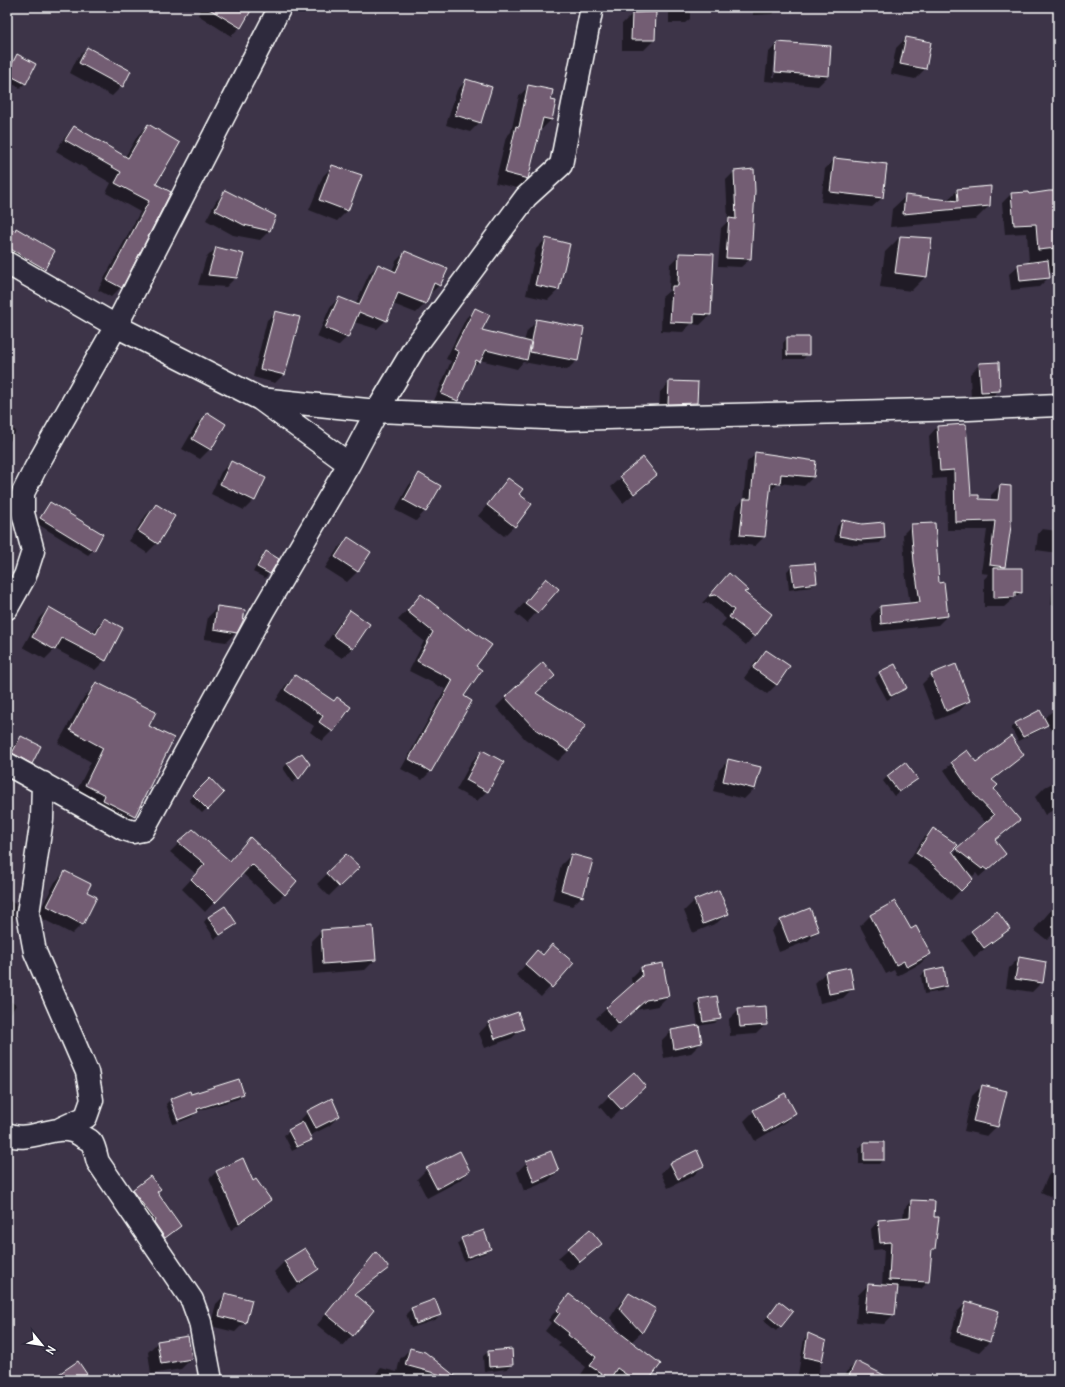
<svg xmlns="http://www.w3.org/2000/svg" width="1065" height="1387" font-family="Delius,sans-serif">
<rect width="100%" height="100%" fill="#3d3448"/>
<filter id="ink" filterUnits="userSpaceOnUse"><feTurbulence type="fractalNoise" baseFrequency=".025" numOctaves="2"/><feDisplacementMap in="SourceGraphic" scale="8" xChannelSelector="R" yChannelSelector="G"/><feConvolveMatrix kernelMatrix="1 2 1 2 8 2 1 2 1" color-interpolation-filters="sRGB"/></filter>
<g filter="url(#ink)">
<path fill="#0007" fill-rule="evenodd" d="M194,7H243L240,27L231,36L198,15L200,11Z
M669,7H690V19L685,23H669Z
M753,7H779L772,14L753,15Z
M655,13L654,40L644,50H622V24L632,14Z
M906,38L925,69L915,79L891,74L896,48Z
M778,43L830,47L828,76L818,86L765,81L768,53ZM775,52H777L775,77H773Z
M87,48L122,86L112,96L70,73L77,58Z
M17,55L25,83L20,88L7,81V71Z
M467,80L480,122L470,132L446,125L457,90Z
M529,86L550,101L552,119L542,129H539L527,178L517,188L495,183L506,137L511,132L519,96Z
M148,125L155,185L121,287L111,297L98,290L140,212L106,193L111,183L56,151L64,138L74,128L125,157L138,135Z
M835,159L882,198L872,207L821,202L825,169Z
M333,166L347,211L337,221L309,210L323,176Z
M734,172L750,259L741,267L718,266L721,228L728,221L726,180Z
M958,190L989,206L975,220L890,227L892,209L906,196L946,201Z
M226,192L270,230L260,240L233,235L206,220L216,201Z
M1058,192V272L1048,273L1049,277L1039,287L1011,290L1009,274L1019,265L1029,263L1027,233L1005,234L1002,203L1011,194L1028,195Z
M900,237L926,276L911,291L880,287L885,252Z
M7,239L44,268L34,278L7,263Z
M546,239L568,245L558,290L548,300L526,295L536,249Z
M216,248L236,277L226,287L198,285L206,258Z
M405,252L440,285L429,294L425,304L416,313L393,304L386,320L377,329L354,322L347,337L338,346L317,337L330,307L339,298L355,305L369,274L378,265L392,271L396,261Z
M680,254L710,315L700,325L691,324L683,332L661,331L662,297L669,291L670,264Z
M475,309L481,331L524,342L527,331L537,321L577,360L567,370L523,362L517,369L480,360L470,370L457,401L448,410L433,403L451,361L446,359L466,318Z
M276,312L284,374L275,383L253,377L267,320Z
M787,338L808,354L803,359H783V343Z
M980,364L999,390L989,400L971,402L970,374Z
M670,382L696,403L686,413L659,414L660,392Z
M207,414L210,449L200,459L182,449L197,423Z
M7,426L16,431L7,446Z
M937,427L970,496L978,500L991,501V495L1000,486L1004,566L1001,569L1021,592L1004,607H984V579L989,574L981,573L987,530H947L946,478L932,479L929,436Z
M756,454L815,461L813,477L804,486L779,483L769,492L764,537L755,546L731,543L735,509L743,500L747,462Z
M643,459L656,475L623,503L611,487Z
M231,462L254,500L244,510L211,494L221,472Z
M419,475L425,511L416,521L395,510L409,485Z
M508,479L518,494L514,526L504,536L478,516Z
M50,503L93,550L88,555L36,523Z
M156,505L157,543L147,553L129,541L146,515Z
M842,521L884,538L880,543L855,545L834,541L837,526Z
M912,525L938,584L947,616L938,625L873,632L871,616L880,607L910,604L905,572L903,534Z
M1042,529L1058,531V553L1036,550L1038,534Z
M348,538L370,552L357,572L347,582L325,568L338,548Z
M266,553L269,573L265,578L253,572L261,557Z
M792,566L815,582L811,587L789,590L787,571Z
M1058,566V605H1051L1054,570Z
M729,574L748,591L745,594L771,614L746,645L721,625L726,619L708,603H702Z
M546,579L557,589L527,623L515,613Z
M421,595L474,666L431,771L422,780L401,769L445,689L409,671L424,641L398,620Z
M218,607L236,632L226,642L204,639L208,617Z
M49,608L92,633L104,619L122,629L105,660L95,670L55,649L45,659L23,647L39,618Z
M350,612L352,648L342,658L324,646L340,622Z
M766,651L777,684L767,694L744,678L756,661Z
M880,673L906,688L901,692L887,700L875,678Z
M932,674L969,701L959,711L936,720L922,684Z
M295,676L333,702L337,698L332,731L322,741L310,732L314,726L276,700L285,686Z
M554,676L535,694L584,725L568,751L558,761L525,739L496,707L506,697Z
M97,684L148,727L173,739L134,816L121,829L73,798L91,762L58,743L84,697Z
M1058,707V728L1052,731L1047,724L1042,729L1018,741L1011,728L1016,724L1044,718Z
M22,737L31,763L27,768L8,758L17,741Z
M482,751L487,791L477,801L456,790L472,761Z
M967,751L976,764L1023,755L992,781L993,789L1018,820L994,841L997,861L979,877L976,873L973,876L967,871L971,879L951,900L922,873L907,863L923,839L933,829L953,854L986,823L964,799L944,770Z
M729,760L754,789L744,799L713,791L719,770Z
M288,763L308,764L293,783L283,768Z
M888,776L912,783L894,796L883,781Z
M210,780L223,793L202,813L189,800Z
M1058,780V807L1045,815L1035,797L1045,787Z
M250,839L284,894L275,903L242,873L205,912L182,889L196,874L170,852L179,843L229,862Z
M346,855L358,867L329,896L317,884Z
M571,855L582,896L572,906L552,900L561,865Z
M65,872L86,893L96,898L82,924L72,934L37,916L55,882Z
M719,891L727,913L717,923L693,933L684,911L694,901Z
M7,900L16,904L15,917L11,926L7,931Z
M895,902L910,930L930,954L920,964L897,976L894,970L886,974L860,926L870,916Z
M1058,902V929L1047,940L1034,930Z
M208,917L236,924L215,939L204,922Z
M780,921L818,931L808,941L779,952L771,931Z
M1009,929L999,938L974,957L962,941L972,931Z
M321,931L375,960L365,970L313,974L311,941Z
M552,945L572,963L541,997L516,975L538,951L542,955Z
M1019,958L1042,982L1032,992L1006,988L1009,968Z
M641,968L668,996L658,1006L635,1010L609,1033L596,1018L632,986L631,978Z
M926,971L946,986L942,991L924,994L921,976Z
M825,973L853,988L843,998L820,1003L815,983Z
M7,999L16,1005L7,1019Z
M699,1000L720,1018L715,1023L698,1026L701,1043L691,1053L664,1058L661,1041L671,1031L698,1026L695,1005Z
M739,1009L766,1024L756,1034L730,1036L729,1019Z
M489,1023L522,1028L512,1038L485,1048L479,1033Z
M982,1086L1006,1091L997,1126L987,1136L964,1131L972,1096Z
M243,1094L238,1099L197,1111L192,1117L180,1122L172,1101H169L178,1123L173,1124L166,1104L170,1100L190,1095Z
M609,1096H635L610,1119L599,1106Z
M754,1111L795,1113L785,1123L755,1141L744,1121Z
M308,1112L339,1116L329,1126L309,1136L310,1140L306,1144L292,1151L284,1135L299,1125L298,1122Z
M864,1143L883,1159L879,1164H859V1148Z
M527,1162L558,1171L548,1181L524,1191L517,1172Z
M671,1163L703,1166L693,1176L668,1188L661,1173Z
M427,1169L469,1171L459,1181L427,1198L417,1179Z
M1052,1171L1058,1173V1200L1041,1192L1048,1176Z
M216,1172L253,1182L270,1200L262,1208L231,1230L209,1179Z
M133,1191L156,1192L180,1226L160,1242L128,1196Z
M911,1201L935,1248L931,1252L928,1282L921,1289L897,1288L894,1314L884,1324L856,1322L858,1295L868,1285L882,1286L884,1249L873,1250L871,1229L878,1221L903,1219L904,1209Z
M590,1230L601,1244L570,1271L558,1258Z
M462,1239L490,1248L485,1253L464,1261L457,1244Z
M304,1249L317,1269L307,1279L288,1292L274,1272L284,1262Z
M376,1253L387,1268L355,1295L373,1310L343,1346L317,1325Z
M226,1294L245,1322L235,1332L210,1326L216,1304Z
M629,1294L655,1310L641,1333L631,1342L648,1380H586L580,1376L586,1367L558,1345L560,1343L545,1331L551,1323L548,1320L569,1295L627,1339L610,1318L619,1304Z
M435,1301L440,1315L435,1320L411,1328L406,1314L411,1309Z
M967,1302L989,1342L979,1352L949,1342L957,1312Z
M775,1307L780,1326L776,1331L764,1321Z
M809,1334L825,1341L817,1380H797L804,1339Z
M158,1342L191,1359L181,1369L151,1374L148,1352Z
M410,1349L435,1361L430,1380H371L381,1368L397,1372L400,1359Z
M488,1352L512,1365L507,1369L484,1372L483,1356Z
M856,1363L877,1380H843L846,1372Z"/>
<path fill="#735d73" stroke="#fff" d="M206,7H253L241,28Z
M656,12L655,40H631L632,13Z
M906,37L931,42L926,69L900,64Z
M777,42L831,46L829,76L775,72Z
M87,47L131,71L123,87L79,63Z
M17,54L36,64L26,84L7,74Z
M466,79L492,87L481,123L455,115Z
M528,85L553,90L551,100L556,101L552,120L543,118L528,179L505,173L516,126L519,127Z
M148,124L180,143L156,184L171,192L122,288L107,280L149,201L115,183L121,172L65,140L74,126L128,158Z
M834,158L887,164L883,198L830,192Z
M332,165L362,175L348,211L319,200Z
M754,169L755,191L751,259L726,258L729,218L736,219L734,171Z
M991,186L990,206L903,214L905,195L958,201L957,189Z
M225,190L276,216L270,231L244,225L215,210Z
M1049,191H1058V209L1055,210L1057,248L1038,250L1036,224L1014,225L1011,193L1028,192L1029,194Z
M7,226L15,231L16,228L55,251L45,269L7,247Z
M900,236L932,238L927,277L895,273Z
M546,238L570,244L559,290L535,285Z
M216,247L244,254L237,278L208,275Z
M405,251L448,269L440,286L434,283L426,304L398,293L387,321L375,316L374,318L359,312L348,338L325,328L339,297L359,305L378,264L396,272Z
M679,253L714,254L711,315L694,314V323L670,322L672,286H678Z
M1048,260L1050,278L1020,281L1018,264Z
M475,308L490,315L482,330L531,342L527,360L486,350L480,362L476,360L458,401L441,394L459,352L454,349Z
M275,311L300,317L285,375L260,369Z
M536,319L584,328L578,361L530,352Z
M787,337H809V355H787Z
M999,362L1000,391L981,392L979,363Z
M669,381L698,382L697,403L668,404Z
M207,412L226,424L211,450L192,439Z
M966,424L971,495H979V499L998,500L1000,485L1011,486V526L1005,567L990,565L995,521L955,522L954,470L940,471L937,426Z
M755,452L816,461L814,477L781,474L780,484L771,483L765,537L740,535L744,499H751Z
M643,457L657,475L634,494L620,476Z
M231,461L266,478L255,501L220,484Z
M419,473L441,486L426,512L404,500Z
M508,478L523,489L519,494L532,504L515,527L487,505Z
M50,502L103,534L94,551L40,518Z
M156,504L175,516L158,544L138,531Z
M842,520L862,524L884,522L885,538L861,540L839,536Z
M935,523L939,583L944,582L948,616L881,624L880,606L920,602L914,562L911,524Z
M348,537L371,552L358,572L335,557Z
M266,551L279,559L270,574L257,567Z
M815,563L817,583L794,586L791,565Z
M994,568H1022V593L1015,592V597L994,598Z
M729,573L749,591L744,592L772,614L755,637L729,617L734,610L716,595L709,596Z
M546,578L559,589L538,613L525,603Z
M421,594L467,630L468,628L492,645L476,666L482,670L464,696L472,701L431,772L409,759L453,680L417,661L433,632L407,611Z
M217,606L245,610L243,621L237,633L214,629Z
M49,607L96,634L104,618L123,628L106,661L62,638L55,650L32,637Z
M350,610L370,624L353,649L333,635Z
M766,650L790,666L777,685L753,668Z
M543,662L555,676L536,693L586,725L568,751L535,729L505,697Z
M895,664L907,688L891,696L879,672Z
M956,664L970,701L946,711L931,674Z
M295,675L334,701L337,697L351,707L333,732L319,722L323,716L285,690Z
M96,682L156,712L149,726L174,738L135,816L103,800L105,795L85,785L103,748L70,730Z
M1040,710L1048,725L1023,737L1015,723Z
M21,736L41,746L32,764L12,753Z
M1011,736L1024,755L992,780L998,785L994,789L1020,820L995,840L1006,854L988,870L984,867L982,869L956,849L994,815L971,791L951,762L967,750L976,762Z
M482,750L504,762L488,792L466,780Z
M302,753L310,764L299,779L287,763Z
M728,759L761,767L755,789L723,781Z
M905,762L918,779L899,792L887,776Z
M210,778L224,793L208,810L193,795Z
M933,828L958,845L952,851L973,879L961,891L932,864L916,853Z
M193,829L230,861L250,837L297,881L285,895L252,864L215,903L191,879L205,864L178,842Z
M346,854L360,867L339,887L326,873Z
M571,854L593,860L583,897L561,890Z
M65,871L91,884L87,892L97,897L83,925L47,906Z
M719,890L729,914L703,924L694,900Z
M895,901L911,929L916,926L931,954L907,967L904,961L896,965L870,915Z
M225,906L237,924L220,935L208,917Z
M810,908L819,931L789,943L780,920Z
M997,911L1010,929L984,948L971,931Z
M373,926L376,960L323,964L321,930Z
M552,944L574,963L552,988L525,964L537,950L543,955Z
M1019,957L1046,962L1043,983L1015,979Z
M663,963L669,996L646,1000L619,1024L606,1008L642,976L641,967Z
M850,967L854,989L829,994L825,972Z
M944,967L947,986L928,990L925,971Z
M717,996L721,1019L703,1022L699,999Z
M766,1006L767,1025L740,1027L738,1008Z
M518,1012L524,1029L495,1039L489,1022Z
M699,1025L702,1043L674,1049L671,1030Z
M634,1072L646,1086L621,1109L608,1095Z
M239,1079L244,1094L197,1109L198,1112L178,1120L170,1099L190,1091L191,1094Z
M982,1085L1007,1091L998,1127L973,1121Z
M785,1093L796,1113L765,1132L753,1110Z
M332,1098L340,1116L316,1128L307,1111Z
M303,1122L312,1140L297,1147L288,1130Z
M864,1142H884V1160H864Z
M697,1150L704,1166L678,1179L670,1163Z
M460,1151L470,1171L437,1189L426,1168Z
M551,1151L559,1171L534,1182L526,1161Z
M243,1158L253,1181L256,1179L271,1200L239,1223L216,1171Z
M150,1176L161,1189L157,1192L181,1226L165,1238L154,1222L155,1220L132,1190Z
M911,1200L935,1201L934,1217H939L935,1249H932L929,1282L889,1280L891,1242L880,1243L878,1220L910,1217Z
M590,1229L602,1244L580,1262L568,1248Z
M484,1230L491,1249L468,1257L461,1238Z
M305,1248L319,1269L298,1283L284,1261Z
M376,1252L389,1268L355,1294L374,1310L353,1336L326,1314Z
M868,1284L898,1286L895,1315L865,1312Z
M225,1293L252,1300L246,1323L219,1316Z
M629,1293L656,1309L642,1333L619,1308Z
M569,1294L661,1364L649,1380H634L617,1368L610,1379L590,1366L596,1357L568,1335L569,1333L554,1321L560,1313L557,1310Z
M435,1299L441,1315L416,1324L411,1308Z
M779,1301L793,1312L781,1327L768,1316Z
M966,1301L999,1311L990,1342L958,1332Z
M808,1333L826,1341L822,1361L804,1357Z
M188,1336L192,1359L161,1364L157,1341Z
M410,1348L425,1352L460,1380L405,1365Z
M512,1349L513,1365L489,1367L488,1351Z
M78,1361L91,1380H50Z
M856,1361L894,1380H847Z"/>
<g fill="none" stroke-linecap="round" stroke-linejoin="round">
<defs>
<path id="minor" d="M7,263L116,326L260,399L349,464
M260,399L377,411L567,419L969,409L1058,405
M7,608L25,576L33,551L23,513V493L35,469L116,326L280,7
M7,764L124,829L133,832L143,830L263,611L349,464L377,411L415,347L526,197L561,165L592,7
M43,783L42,819L28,914L35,952L87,1072L92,1100L86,1117L62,1128
M7,1134C33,1145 58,1118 82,1136C85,1138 91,1140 92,1143C95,1148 96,1156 98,1162L192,1300L200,1322L211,1380"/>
</defs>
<use href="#minor" stroke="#fff" stroke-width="25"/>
<use href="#minor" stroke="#2f2a3d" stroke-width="22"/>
</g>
</g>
<rect width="1065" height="1387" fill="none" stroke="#2f2a3d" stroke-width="24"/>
<rect x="12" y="12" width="1041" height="1363" fill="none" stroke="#fff" stroke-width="1.5" filter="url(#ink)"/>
<g transform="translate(42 1345) rotate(120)" stroke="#2f2a3d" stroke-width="3" paint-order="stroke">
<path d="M0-3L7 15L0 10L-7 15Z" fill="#ffffff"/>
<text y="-6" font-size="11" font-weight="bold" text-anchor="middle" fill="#ffffff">N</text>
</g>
</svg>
